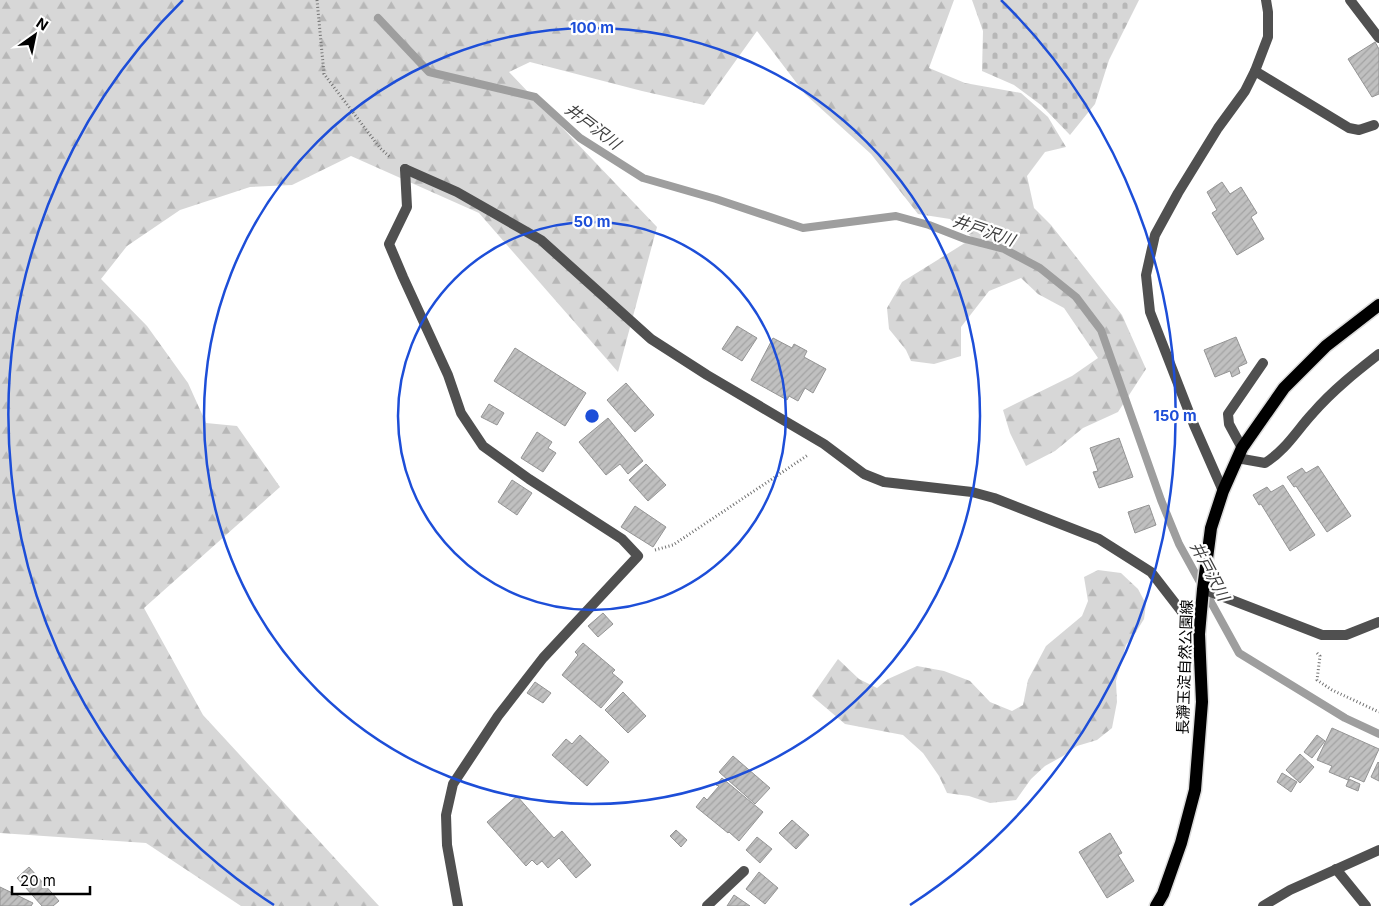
<svg xmlns="http://www.w3.org/2000/svg" width="1379" height="906" font-family="Inter,'Noto Sans JP',sans-serif">
<defs>
<pattern id="forest-firs" width="22" height="20" patternUnits="userSpaceOnUse" patternTransform="scale(1.25)"><rect width="22" height="20" fill="#d7d7d7"/><path d="M5 1l3.5 6h-7zM16 11l3.5 6h-7z" fill="#b7b7b7"/></pattern>
<pattern id="cemetery-stones" width="16" height="16" patternUnits="userSpaceOnUse" patternTransform="scale(1.25)"><rect width="16" height="16" fill="#d7d7d7"/><path d="M2 7V4a2 2 0 0 1 4 0v3zM10 15v-3a2 2 0 0 1 4 0v3z" fill="#b7b7b7"/></pattern>
<pattern id="building-hatch" width="6" height="6" patternUnits="userSpaceOnUse" patternTransform="scale(1.25)"><rect width="6" height="6" fill="#c0c0c0"/><path d="M-1 1l2-2M0 6l6-6M5 7l2-2" fill="none" stroke="#a3a3a3"/></pattern>
</defs>
<rect width="100%" height="100%" fill="#fff"/>
<path fill="url(#forest-firs)" d="M0,0H954L929,68L965,83L1021,93L1048,117L1066,147L1045,152L1027,176L1034,208L1051,225L1122,315L1146,369L1118,412L1083,428L1055,451L1026,466L1010,433L1003,410L1072,376L1098,358L1064,308L1038,294L1021,278L989,291L961,327V356L934,364L911,361L906,350L889,329L887,308L902,282L973,238L950,219L918,214L871,154L805,94L757,31L704,105L642,91L530,62L509,72L657,227L618,372L479,213L351,156L292,185L250,187L180,210L127,246L101,279L147,326L188,383L206,423L237,426L280,487L144,608L203,715L379,906H241L146,843L0,833Z
M1098,570L1121,573L1138,589L1146,604L1144,619L1136,632L1126,645L1116,681L1117,702L1112,728L1097,740L1077,746L1063,756L1045,766L1031,779L1016,800L990,803L969,796L947,793L939,776L923,753L903,735L845,724L812,696L838,659L859,679L877,688L888,679L917,666L944,671L970,681L990,702L1012,711L1023,705L1028,680L1046,646L1082,616L1088,601L1084,577Z"/>
<path fill="url(#cemetery-stones)" d="M972,0H1139L1109,60L1095,104L1070,135L1041,105L1014,85L982,71L983,31Z"/>
<g fill="none" stroke-linecap="round" stroke-linejoin="round">
<path stroke="#9e9e9e" stroke-width="8" d="M378,18L429,72L535,97L580,138L643,178L716,199L803,228L896,216L929,225L965,239L1004,249L1040,268L1076,297L1101,330L1161,500L1179,544L1239,653L1345,718L1379,734"/>
</g>
<path fill="url(#building-hatch)" stroke="#949494" d="M1375,42L1379,49V94L1372,97L1348,59Z
M1222,182L1230,194L1241,187L1257,213L1251,217L1264,239L1237,255L1212,213L1217,210L1207,192Z
M737,326L757,338L742,361L722,349Z
M1236,337L1247,363L1238,367L1240,373L1232,377L1230,371L1215,377L1204,350Z
M773,338L792,348L794,344L807,351L804,357L826,369L813,393L805,388L798,401L789,396L787,400L751,380Z
M515,348L586,393L565,426L494,381Z
M626,383L654,415L635,432L607,400Z
M489,404L504,413L497,425L481,417Z
M608,418L643,461L628,474L620,464L606,475L579,442Z
M537,432L552,442L548,448L556,453L543,472L521,458Z
M1119,438L1133,477L1099,488L1093,472L1098,471L1090,448Z
M646,464L666,485L648,501L629,480Z
M1318,466L1351,516L1327,532L1296,486L1294,487L1287,477L1302,468L1306,473Z
M512,480L532,493L517,515L498,502Z
M1283,485L1315,535L1290,551L1261,504L1259,505L1253,495L1267,487L1271,492Z
M1149,505L1156,525L1135,533L1128,512Z
M635,506L666,527L653,547L621,527Z
M603,613L613,624L598,637L588,626Z
M583,643L615,670L612,673L623,682L601,708L562,675L578,655L575,652Z
M535,682L551,693L543,703L527,693Z
M623,692L646,716L628,733L605,710Z
M1332,728L1379,749L1364,782L1350,776L1348,780L1329,772L1332,766L1317,760Z
M580,735L609,762L587,786L552,755L566,739L572,744Z
M1317,735L1325,741L1312,758L1304,752Z
M1300,754L1314,767L1300,783L1286,770Z
M733,756L770,788L755,804L719,772Z
M1378,762L1379,763V781L1371,777Z
M1282,773L1297,782L1291,792L1277,782Z
M722,778L763,812L739,841L729,832L728,833L696,807L704,797L707,800L719,786L716,785Z
M1349,779L1360,784L1358,791L1346,786Z
M517,796L554,838L562,831L591,865L576,878L559,858L548,868L542,861L537,865L532,860L526,866L487,822Z
M792,820L809,835L796,849L779,833Z
M676,830L687,840L681,847L670,836Z
M1110,833L1122,853L1118,855L1134,881L1107,898L1079,852Z
M757,837L772,849L760,863L746,850Z
M29,867L59,901L53,906H42L17,878Z
M759,872L778,888L765,904L746,889Z
M0,887L33,903L31,906H0Z
M734,895L750,906H727Z"/>
<g fill="none" stroke-linecap="round" stroke-linejoin="round">
<defs>
<path id="primary" d="M1156,906L1163,894L1181,843L1195,790L1202,702L1199,634L1203,589L1211,528L1223,491L1242,448L1284,388L1326,346L1379,305"/>
</defs>
<use href="#primary" stroke="#dbdbdb" stroke-width="15"/>
<path stroke="#727272" stroke-width="3" stroke-dasharray="1 2.5" stroke-linecap="butt" d="M317,0L324,74L380,148L391,158
M655,550L673,545L808,455
M1317,653L1320,656L1317,680L1332,690L1379,712"/>
<path stroke="#505050" stroke-width="10" d="M1350,0L1379,38
M1255,71L1349,128L1359,130L1374,125
M405,169L457,192L541,240L651,339L707,375L824,444L864,474L884,482L972,492L994,498L1099,539L1151,572L1199,634
M1242,448L1229,424L1228,414L1263,363
M1237,458L1265,463C1286,450 1297,430 1313,413C1333,390 1356,372 1379,354
M1336,869L1366,906
M707,906L744,871"/>
<path stroke="#505050" stroke-width="10" d="M405,169L407,207L389,244L403,277L448,375L461,413L483,446L529,479L622,539L638,556L543,658L498,716L453,784L446,815L447,845L458,906
M1223,491L1194,425L1150,312L1146,275L1155,235L1178,193L1218,128L1245,91L1255,71L1268,37V12L1266,0
M1203,589L1322,635H1346L1379,622
M1263,906L1290,890L1379,850"/>
<use href="#primary" stroke="#000" stroke-width="12"/>
</g>
<g fill="none" stroke="#1d4ed8" stroke-width="2.5">
<circle cx="592" cy="416" r="194"/>
<circle cx="592" cy="416" r="388"/>
<path d="M274 905A583 583 0 0 1 183 0M1001 0A583 583 0 0 1 910 905"/>
</g>
<g text-anchor="middle" stroke-width="4.5" stroke-linejoin="round" paint-order="stroke">
<g font-size="15" fill="#000" stroke="#fff">
<text transform="translate(1185 667) rotate(-88)" y="5">長瀞玉淀自然公園線</text>
</g>
<g font-size="16" font-style="italic" fill="#3f3f3f" stroke="#fff">
<text transform="translate(593 126) rotate(37)" y="6">井戸沢川</text>
<text transform="translate(984 230) rotate(19)" y="6">井戸沢川</text>
<text transform="translate(1210 571) rotate(62)" y="6">井戸沢川</text>
</g>
</g>
<circle cx="592" cy="416" r="8" fill="#1d4ed8" stroke="#fff" stroke-width="2.5"/>
<g font-size="15" text-anchor="middle" font-weight="bold" fill="#1d4ed8" stroke="#fff" stroke-width="4.5" stroke-linejoin="round" paint-order="stroke">
<text x="592" y="33">100 m</text>
<text x="592" y="227">50 m</text>
<text x="1175" y="421">150 m</text>
</g>
<g transform="translate(35 35) rotate(33)" stroke="#ffffff" stroke-width="4" paint-order="stroke">
<path d="M0-4L9 19L0 12L-9 19Z" fill="#000000"/>
<text y="-8" font-size="14" font-weight="bold" text-anchor="middle" fill="#000000">N</text>
</g>
<path d="M12 886v8h78v-8" fill="none" stroke="#000000" stroke-width="2.5"/>
<text x="20" y="886" font-size="15" fill="#000000" stroke="#ffffff" stroke-width="4" paint-order="stroke">20 m</text>
</svg>
